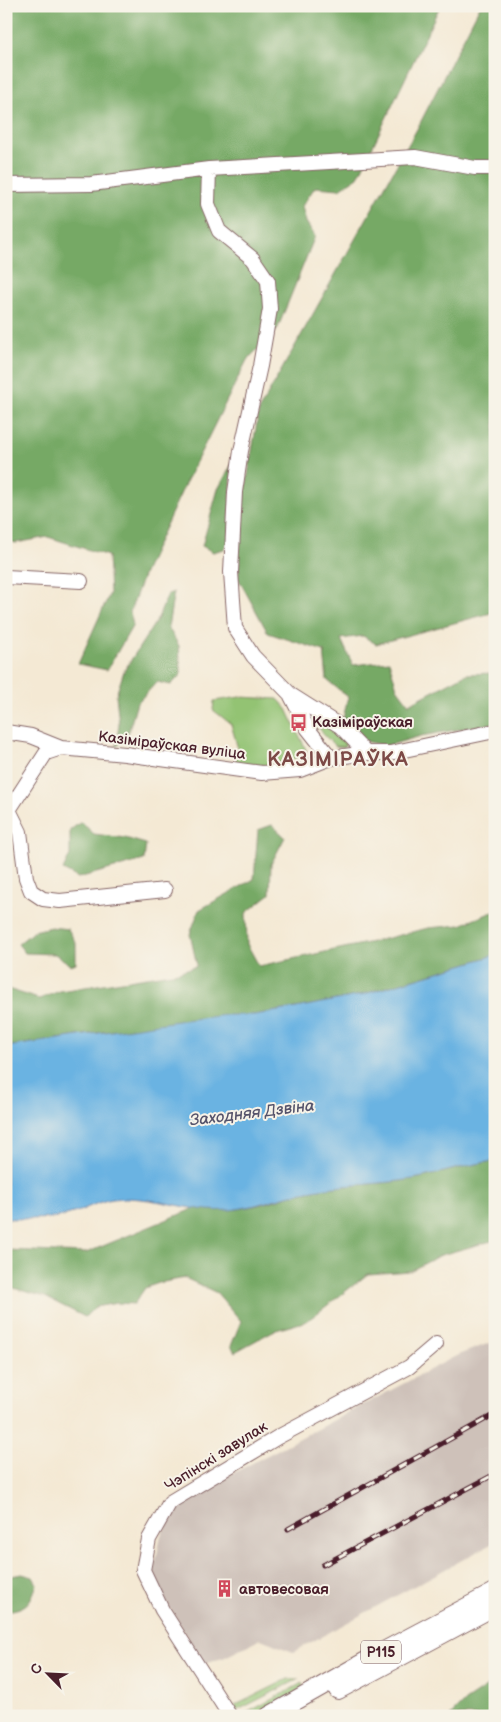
<svg xmlns="http://www.w3.org/2000/svg" width="501" height="1722" font-family="'Balsamiq Sans',sans-serif">
<rect width="100%" height="100%" fill="#f7f3e8"/>
<filter id="ink" filterUnits="userSpaceOnUse"><feTurbulence type="fractalNoise" baseFrequency=".02" numOctaves="2"/><feDisplacementMap in="SourceGraphic" scale="10" xChannelSelector="R" yChannelSelector="G"/><feConvolveMatrix kernelMatrix="1 2 1 2 8 2 1 2 1" color-interpolation-filters="sRGB"/></filter>
<filter id="wash" filterUnits="userSpaceOnUse"><feTurbulence type="fractalNoise" baseFrequency=".0096" numOctaves="4" result="noise"/><feDisplacementMap in="SourceGraphic" scale="20" xChannelSelector="R" yChannelSelector="G"/><feGaussianBlur stdDeviation="1.12" result="paint"/><feColorMatrix in="noise" values="0 0 0 0 0 0 0 0 0 0 0 0 0 0 0 0 0 1.4 0 .05"/><feComposite in="paint" operator="in"/></filter>
<g filter="url(#wash)">
<rect width="100%" height="100%" fill="#f4e9d4"/>
<path fill="#cec1b9" d="M495,1341V1542L293,1652L261,1639L223,1658L203,1663L152,1579L161,1535L180,1501L458,1355Z"/>
<path fill="#93c373" stroke="#6e714f" d="M240,697L278,699L287,709L307,752L292,760L260,768L235,763L238,749L231,724L213,710L214,701Z
M310,714L342,734L347,742L344,747L335,746L324,735Z
M288,1679H299L234,1712L236,1705Z
M302,1683L303,1686L302,1689L252,1716H241Z"/>
<path fill="#76a965" stroke="#606448" d="M6,6H440L358,177L340,189L315,187L302,206L306,222L315,236L277,330L247,360L185,484L144,573L130,612L133,625L107,670L78,664L110,593L108,556L48,537L16,543L6,541Z
M480,6H495V612L376,644L363,636L341,639L353,665L389,661L397,688L409,704L466,674L495,673V723L421,736L386,746L365,741L343,719L348,697L327,680L324,651L268,633L238,578L243,504L259,410L417,129Z
M232,464L229,542L224,549L213,552L202,546L218,489Z
M174,592L168,627L179,646L181,675L171,685L157,682L137,703L127,737L116,747L119,724L116,695L124,671L158,618L168,594Z
M81,822L94,834L125,838L146,844L144,860L78,878L63,870L70,855V830Z
M272,825L285,837L271,864L270,894L246,913L247,944L259,966L372,942L428,928L460,925L495,911V955L361,995L296,1008L254,1015L103,1032L6,1047V990L8,989L39,999L60,991L178,972L197,966L190,934L199,910L254,879L258,830Z
M51,927L68,929L76,943V963L71,965L55,954L25,953L18,944L34,931Z
M495,1161V1240L441,1255L410,1271L368,1274L307,1321L273,1331L235,1352L231,1346L241,1321L217,1293L185,1278L159,1283L145,1288L134,1304L117,1303L95,1307L85,1317L45,1297L6,1286V1250L86,1253L195,1208C213,1211 231,1211 248,1207C268,1204 287,1195 307,1191C342,1184 378,1185 413,1179C441,1174 467,1164 495,1161Z
M22,1574L33,1577L37,1584C30,1603 28,1608 6,1611V1577Z
M495,1681V1711L487,1716H450L465,1701Z"/>
<path fill="#6ab3e2" stroke="#5a6986" d="M495,955V1161C467,1164 441,1174 413,1179C378,1185 342,1184 308,1191C281,1196 257,1207 230,1210C191,1214 153,1194 113,1199C98,1201 85,1210 70,1214C50,1221 27,1218 6,1219V1047L184,1020L226,1015H254L296,1008L361,995Z"/>
</g>
<g filter="url(#ink)">
<g fill="none" stroke-linecap="round" stroke-linejoin="round">
<defs>
<path id="minor" d="M209,169L208,204L219,231L253,259L268,281L270,309L260,366L241,451L235,492L231,572L235,628L253,656L291,695L340,726L366,753
M6,185L91,184L209,169L415,157L475,168H495
M6,577L81,581
M291,696L308,729L331,758
M6,732L31,736L61,748L125,754L262,773L300,770L331,758L366,753H390L495,731
M9,810L20,832L26,878L31,891L43,899L60,901L165,890
M6,811L9,810L46,753L61,748
M230,1716L162,1610L143,1570L149,1539L170,1502L278,1437L409,1367L436,1344"/>
<path id="major" d="M338,1690L495,1606
M269,1716L382,1652L495,1592"/>
</defs>
<use href="#minor" stroke="#866666" stroke-width="16"/>
<use href="#major" stroke="#866666" stroke-width="20"/>
<use href="#minor" stroke="#fff" stroke-width="14"/>
<use href="#major" stroke="#fff" stroke-width="18"/>
<defs>
<path id="rail" d="M288,1529L495,1414
M323,1565L495,1474"/>
</defs>
<use href="#rail" stroke="#4a1f2b" stroke-width="5"/>
<use href="#rail" stroke="#f7f3e8" stroke-width="3" stroke-dasharray="9" stroke-linecap="butt"/>
</g>
</g>
<defs>
<symbol id="bus-bare" viewBox="-9 -9 18 18"><path d="M-5-6H5V4H4V6H2V4H-2V6H-4V4H-5ZM-3.5-4V0h7V-4ZM-3.5 1.2v1.5H-2V1.2ZM2 1.2v1.5H3.5V1.2Z" fill="#d1495b" stroke="#f7f3e8" stroke-width="2.5" paint-order="stroke"/></symbol>
<symbol id="building-bare" viewBox="-9 -9 18 18"><path d="M-4-6H4V6H1V3H-1V6H-4ZM-2.5-4.3h1.7v1.8h-1.7ZM.8-4.3h1.7v1.8H.8ZM-2.5-1h1.7V.8h-1.7ZM.8-1h1.7V.8H.8Z" fill="#d1495b" stroke="#f7f3e8" stroke-width="2.5" paint-order="stroke"/></symbol>
</defs>
<g fill-rule="evenodd">
<use href="#bus-bare" x="286" y="710" width="25" height="25"/>
<use href="#building-bare" x="212" y="1576" width="25" height="25"/>
</g>
<g text-anchor="middle" stroke-width="4" stroke-linejoin="round" paint-order="stroke">
<rect fill="#f7f3e8" stroke="#7e5f64" stroke-width="1" x="361" y="1640.5" width="40" height="23" rx="4"/>
<g font-size="14" font-weight="bold" fill="#4a1f2b">
<text x="381" y="1657">Р115</text>
</g>
<g font-size="15" font-weight="bold" fill="#4a1f2b" stroke="#f7f3e8" text-anchor="start">
<text x="312" y="727">Казіміраўская</text>
<text x="239" y="1594">автовесовая</text>
</g>
<g font-size="15" fill="#4a1f2b" stroke="#f7f3e8">
<text transform="translate(172 745) rotate(7)" y="5">Казіміраўская вуліца</text>
<text transform="translate(216 1456) rotate(-32)" y="5">Чэпінскі завулак</text>
</g>
<g font-size="16" font-style="italic" fill="#55536b" stroke="#f7f3e8">
<text transform="translate(252 1112) rotate(-7)" y="6">Заходняя Дзвіна</text>
</g>
<g font-size="20" font-weight="bold" letter-spacing="1" fill="#7c4946" stroke="#f7f3e8">
<text x="338" y="766">КАЗІМІРАЎКА</text>
</g>
</g>
<rect width="501" height="1722" fill="none" stroke="#f7f3e8" stroke-width="25"/>
<g transform="translate(48 1674) rotate(294)" stroke="#f7f3e8" stroke-width="4" paint-order="stroke">
<path d="M0-4L9 19L0 12L-9 19Z" fill="#4a1f2b"/>
<text y="-8" font-size="14" font-weight="bold" text-anchor="middle" fill="#4a1f2b">С</text>
</g>
</svg>
